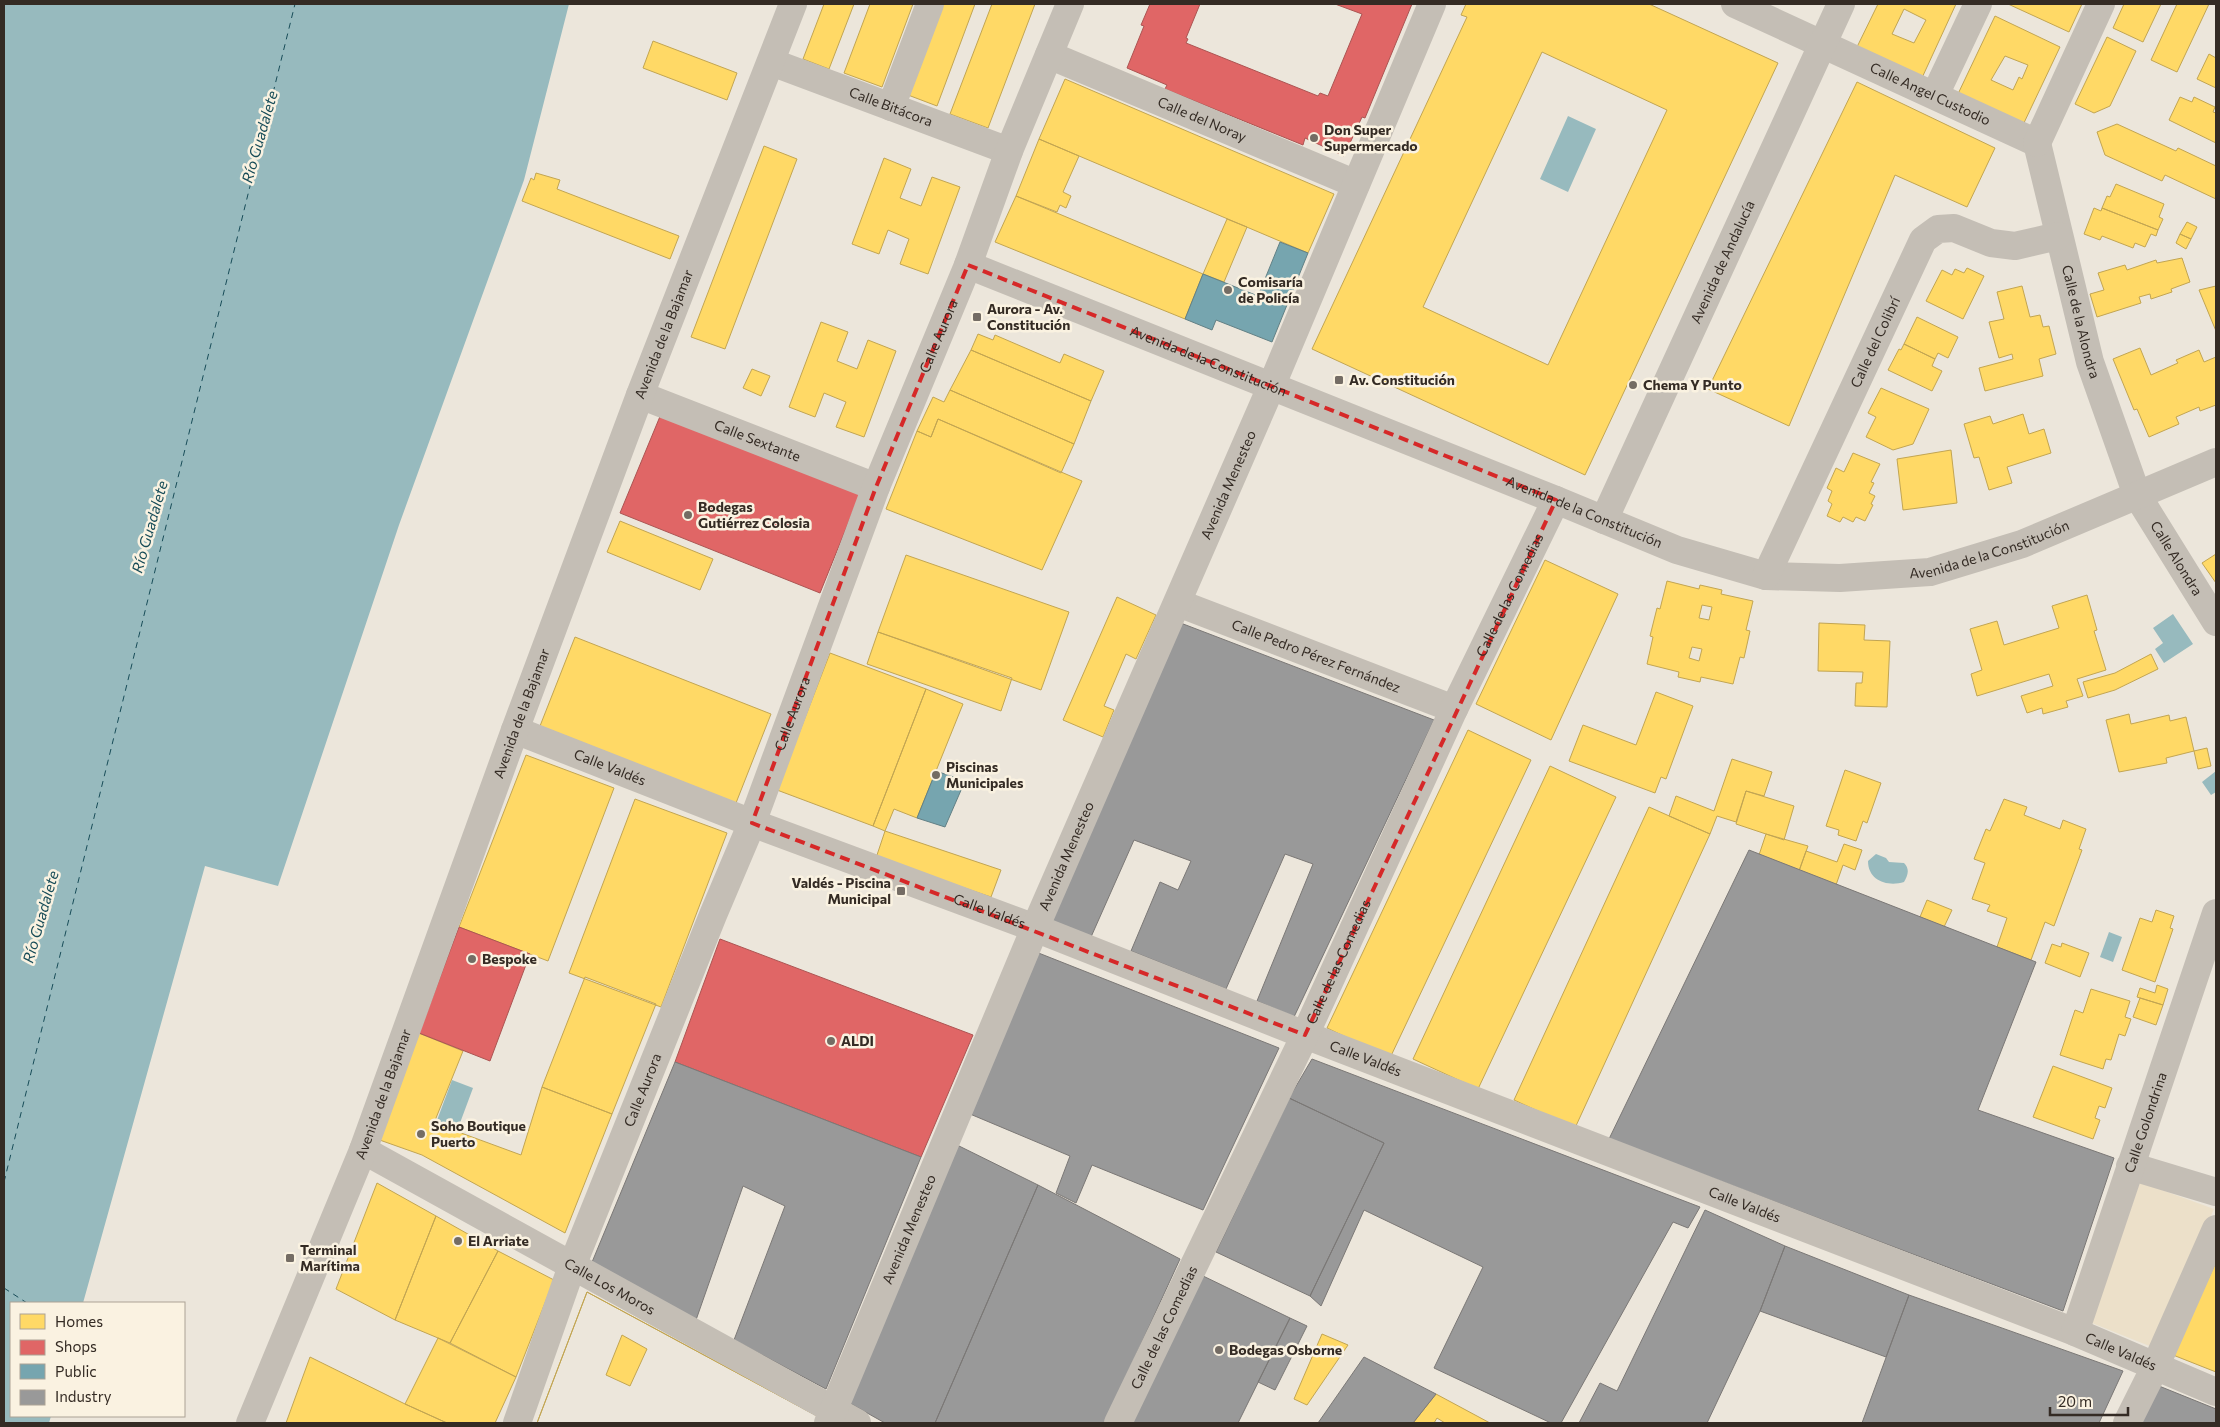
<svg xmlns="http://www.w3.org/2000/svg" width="2220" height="1427" font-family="Commissioner,sans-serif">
<rect width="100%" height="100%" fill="#ece6db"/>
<path fill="#ece0c9" d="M2140,1182L2214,1209L2152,1347L2092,1323Z"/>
<path fill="#97babe" d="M4,4H569L524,180L399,525L278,886L205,866L83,1303H11V1416H51L49,1423H4Z
M1568,116L1596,129L1568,192L1540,179Z
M2173,614L2193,644L2164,663L2155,649L2163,643L2153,628Z
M2216,771V792L2211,795L2202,782Z
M1876,854L1886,858L1889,862L1904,863C1910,869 1908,875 1904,882C1888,887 1868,881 1868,861Z
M2109,932L2122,937L2113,962L2100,957Z
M452,1080L473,1088L457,1131L436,1123Z"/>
<path fill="#ffd966" stroke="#c2a552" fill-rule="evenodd" d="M824,4H854L829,69L803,59Z
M870,4H913L882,87L844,73Z
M943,4H975L937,106L908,95Z
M992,4H1035L988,128L950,114Z
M1466,4H1649L1778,63L1585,475L1312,349L1467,17L1461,15ZM1542,52L1667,110L1548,365L1423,307Z
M1878,4H1956L1921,80L1856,49ZM1904,9L1926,20L1914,43L1892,34Z
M2008,4H2082L2069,32Z
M2124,4H2161L2143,42L2113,28Z
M2177,4H2209L2177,72L2151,60Z
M1995,16L2060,47L2022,127L1957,96ZM2005,56L2028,65L2022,79L2019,77L2013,90L1991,80Z
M2107,37L2136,51L2110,106L2094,113L2075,104Z
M653,41L737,73L727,100L643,68Z
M2209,54L2216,58V88L2197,79Z
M1065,79L1334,194L1308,253L1039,139Z
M1857,82L1995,148L1967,207L1895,175L1789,426L1708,389Z
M2180,97L2192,102L2194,97L2215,107L2213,112L2216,113V143L2169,120Z
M2117,124L2176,151L2178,148L2216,166V199L2165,175L2162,181L2105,155L2097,132Z
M1039,139L1079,156L1063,192L1071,196L1066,208L1060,205L1057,212L1016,196Z
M764,146L797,159L725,349L691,337Z
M884,158L911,169L900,198L921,206L932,177L960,187L928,274L900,264L909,239L888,230L879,254L852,244Z
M536,173L560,180L557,189L679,236L670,259L522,201L531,178L534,180Z
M2116,184L2164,204L2159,217L2163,219L2158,230L2102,208L2107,196L2110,197Z
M1016,196L1203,274L1185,319L995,242Z
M2094,208L2101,211L2102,208L2158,230L2156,236L2151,234L2145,247L2135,243L2133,248L2102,236L2100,240L2084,234Z
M1227,219L1247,227L1224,282L1203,274Z
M2187,222L2197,227L2191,239L2180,234Z
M2180,234L2191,239L2186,249L2176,243Z
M2182,258L2190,282L2171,289L2172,292L2151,299L2150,294L2139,297L2141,303L2097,317L2090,294L2104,290L2098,273L2125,265L2127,270L2156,260L2157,263Z
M1967,268L1984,276L1963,319L1926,301L1942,270L1952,275L1955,269L1964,273Z
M2022,286L2030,317L2040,315L2043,327L2049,326L2056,354L2039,359L2043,376L1985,391L1979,368L2013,359L2012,354L1999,358L1989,322L2004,319L1997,292Z
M2216,286V331L2199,290Z
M1917,317L1958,337L1948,358L1938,353L1935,359L1904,344Z
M821,322L848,332L837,361L857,369L868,340L896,351L864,437L836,427L846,402L824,393L815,417L789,407Z
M978,334L993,340L995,335L1060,363L1064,354L1104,371L1091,401L971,350Z
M1904,344L1935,359L1932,366L1942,371L1932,391L1888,370L1899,349L1901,350Z
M2140,348L2151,375L2178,363L2176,360L2199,350L2204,362L2216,357V405L2200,411L2199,407L2176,417L2179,424L2149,437L2137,409L2134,410L2113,359Z
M971,350L1091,401L1074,444L950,390Z
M752,369L770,376L761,396L743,388Z
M1881,388L1929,409L1913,444L1893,450L1866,437L1876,417L1868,413Z
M950,390L1074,444L1061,473L938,419L931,437L917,431L933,397L944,402Z
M2023,414L2029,434L2044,429L2051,453L2007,467L2012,483L1989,490L1979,457L1974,458L1964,424L1990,416L1993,424Z
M938,419L1082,481L1042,570L886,509L917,431L931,437Z
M1951,450L1957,503L1903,510L1897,459Z
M1853,453L1880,464L1871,482L1874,483L1869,493L1875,496L1871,504L1873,505L1865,521L1856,517L1853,522L1843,517L1840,522L1827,516L1832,504L1828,501L1832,491L1827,488L1836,468L1844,472Z
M620,521L713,559L700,590L607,552Z
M2216,554V583L2202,563Z
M906,555L1069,612L1041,690L878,632Z
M1545,560L1618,594L1551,740L1476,704Z
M1667,581L1699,589L1700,585L1722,590L1721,594L1753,601L1746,630L1750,631L1744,658L1740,657L1733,684L1701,677L1700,682L1678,677L1679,672L1647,664L1653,637L1650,636L1657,608L1660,609ZM1702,605L1712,607L1709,620L1699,618ZM1692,647L1702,649L1699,661L1689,658Z
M2087,595L2097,630L2094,631L2106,670L2077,679L2083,696L2066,701L2068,707L2043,714L2042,708L2027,713L2021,696L2053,686L2049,674L1977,696L1971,674L1982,670L1970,629L1997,621L2004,645L2059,628L2052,606Z
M1117,597L1156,615L1136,659L1126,654L1104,706L1114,710L1103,737L1063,720Z
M1819,623L1865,625L1864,640L1890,641L1887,707L1855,706L1856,683H1862L1863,672L1818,671Z
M878,632L1012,678L1001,711L867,664Z
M575,637L771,714L736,803L540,726Z
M830,653L926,689L873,826L777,790Z
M2151,654L2158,669L2115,690L2088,698L2083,682L2115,673Z
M926,689L963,704L917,818L894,809L885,831L873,826Z
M1656,692L1693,706L1666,779L1661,777L1655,793L1569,761L1583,725L1636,745Z
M2129,714L2131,724L2169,715L2170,721L2186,717L2194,751L2166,758L2167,763L2119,772L2106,720Z
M1468,730L1531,760L1390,1058L1327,1028Z
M2207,748L2211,766L2198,769L2194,751Z
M526,755L614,788L548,961L459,927Z
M1732,759L1772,772L1764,796L1746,791L1736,822L1717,816L1710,834L1669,816L1676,796L1714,811Z
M1550,766L1616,797L1478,1089L1413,1059Z
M1845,770L1881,783L1867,823L1863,821L1856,841L1838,835L1839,830L1826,826Z
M1746,791L1794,806L1784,840L1736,824Z
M635,799L727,833L661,1007L569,973Z
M2004,799L2027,807L2024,815L2060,829L2063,820L2086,829L2079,849L2082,850L2054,926L2045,922L2031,960L1997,947L2007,918L1987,911L1990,905L1972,899L1985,863L1974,859L1986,829L1990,831Z
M1649,807L1710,834L1575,1128L1514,1100Z
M885,831L1001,870L991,897L876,858Z
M1766,834L1808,846L1799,871L1759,855Z
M1844,844L1862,850L1855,870L1843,865L1836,885L1799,871L1806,851L1837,862Z
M1927,900L1952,910L1944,927L1920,917Z
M2156,910L2174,916L2170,928L2173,929L2155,982L2122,970L2140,918L2152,922Z
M2062,943L2089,953L2080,977L2045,963L2052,944L2061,947Z
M585,977L656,1004L612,1114L542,1087Z
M2157,985L2168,989L2163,1005L2137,997L2140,988L2155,993Z
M2091,989L2130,1001L2125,1017L2131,1019L2125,1036L2119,1034L2111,1060L2106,1059L2103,1069L2060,1055L2075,1010L2083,1013Z
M2140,998L2163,1005L2156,1025L2133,1017Z
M416,1032L463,1051L434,1123L521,1155L542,1087L612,1114L565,1233L422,1155L374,1138Z
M2053,1066L2112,1088L2105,1108L2099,1106L2095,1118L2100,1120L2093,1139L2033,1117Z
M377,1183L436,1216L395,1320L336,1289Z
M436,1216L498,1251L450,1343L395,1320Z
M498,1251L554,1280L516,1377L450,1343Z
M2216,1262V1372L2173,1355Z
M587,1292L819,1417L817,1423H537ZM622,1335L647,1349L630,1386L606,1375Z
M587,1292L819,1417L817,1423H537Z
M1322,1334L1348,1345L1307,1405L1294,1399Z
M438,1338L516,1377L495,1423H447L405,1404Z
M310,1357L405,1404L447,1423H286Z
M1436,1394L1490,1423H1445L1437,1418L1434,1423H1413Z"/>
<path fill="#e06666" stroke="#ac5452" d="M1150,4H1200L1186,38L1188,39L1186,43L1318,96L1320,93L1328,96L1362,14L1335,4H1412L1365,118L1362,117L1344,156L1305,138L1303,145L1165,89L1167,85L1127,68L1144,26L1141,25Z
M661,414L860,494L820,593L620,513Z
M459,927L530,954L490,1061L419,1033Z
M720,939L973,1035L921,1157L675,1062Z"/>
<path fill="#76a5af" stroke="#628085" d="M1280,242L1308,253L1272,342L1216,320L1212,330L1185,319L1203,274L1258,296Z
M936,771L965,781L945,827L917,818Z"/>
<path fill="#999" stroke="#7b7876" d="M1178,622L1434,720L1294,1017L1257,1001L1313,864L1285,854L1226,989L1131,951L1160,882L1178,890L1191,861L1134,840L1091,937L1051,923Z
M1749,850L2036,962L1978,1110L2114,1158L2063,1311L1609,1139Z
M1036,952L1279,1048L1203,1210L1092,1165L1076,1203L1056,1193L1070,1156L970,1114Z
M1312,1059L1700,1207L1688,1228L1673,1222L1561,1423H1551L1434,1368L1483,1267L1364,1210L1321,1306L1310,1296L1384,1143L1289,1098Z
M675,1062L921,1157L826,1389L734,1340L785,1206L743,1186L696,1320L590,1267Z
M1289,1098L1384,1143L1310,1296L1216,1252Z
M955,1144L1038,1185L935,1423H885L844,1400Z
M1038,1185L1180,1259L1105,1423H935Z
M1705,1210L1785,1246L1760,1311L1707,1423H1579L1600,1383L1617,1391Z
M1785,1246L1909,1295L1886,1357L1760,1311Z
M1201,1275L1290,1318L1238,1423H1128Z
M1909,1295L2123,1371L2099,1423H1862Z
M1290,1318L1307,1326L1275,1390L1258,1382Z
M1364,1357L1436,1394L1413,1423H1318Z
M2159,1386L2216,1409V1423H2141Z"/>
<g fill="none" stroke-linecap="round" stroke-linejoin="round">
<path stroke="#174c58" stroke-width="1" stroke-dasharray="6 5" stroke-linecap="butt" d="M4,1182L295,4
M4,1288L27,1303"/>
<g stroke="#c4beb5" stroke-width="28">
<path id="s1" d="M1735,4L2037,143"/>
<path id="s2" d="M1049,55L1356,184"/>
<path id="s3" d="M771,62L1009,151"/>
<path d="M1935,95L1978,4"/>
<path d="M891,107L930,4"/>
<path id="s4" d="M2037,143L2090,362L2137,495L2216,622"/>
<path d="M2037,143L2101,4"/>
<path id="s5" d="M968,265L1556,500L1677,550L1766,576L1840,578L1930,572L2022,544L2216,462"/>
<path id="s6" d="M640,395L876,487"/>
<path id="s7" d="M1604,520L1841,4"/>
<path id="s8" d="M1766,576L1923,240L1938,229L1954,228L1991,243L2015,246L2058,236"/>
<path id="s9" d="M1178,603L1454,709"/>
<path id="s10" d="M515,730L752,823L1035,928L1305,1035L2075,1332L2216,1392"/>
<path id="s11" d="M363,1150L857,1423"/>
<path d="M2130,1166L2216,1192"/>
<path id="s12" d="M2075,1332L2216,913"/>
<path id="s13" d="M250,1423L363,1150L515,730L640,395L793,4"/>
<path id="s14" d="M517,1423L572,1266L713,915L752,823L876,487L968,265L1009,151L1070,4"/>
<path id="s15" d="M828,1423L1035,928L1271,387L1432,4"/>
<path id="s16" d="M1118,1423L1305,1035L1454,709L1556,500"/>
<path d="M2127,1423L2155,1367L2216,1229"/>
</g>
</g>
<path fill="none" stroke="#d62828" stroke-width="4" stroke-dasharray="10 6" stroke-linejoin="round" d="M968,265L1556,500L1305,1035L752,823L876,487Z"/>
<g fill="#746c64" stroke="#faf2e1" stroke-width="2">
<circle cx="1314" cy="138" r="5"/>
<circle cx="1228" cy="290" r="5"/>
<rect x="972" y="312" width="10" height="10" rx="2.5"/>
<rect x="1334" y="375" width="10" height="10" rx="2.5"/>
<circle cx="1633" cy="385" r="5"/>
<circle cx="688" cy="515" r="5"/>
<circle cx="936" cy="775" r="5"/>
<rect x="896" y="886" width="10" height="10" rx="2.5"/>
<circle cx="472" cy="959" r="5"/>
<circle cx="831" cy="1041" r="5"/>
<circle cx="421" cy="1134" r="5"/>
<circle cx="458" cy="1241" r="5"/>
<rect x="285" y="1253" width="10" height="10" rx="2.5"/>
<circle cx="1219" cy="1350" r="5"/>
</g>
<g text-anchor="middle" stroke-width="5" stroke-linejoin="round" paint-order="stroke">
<g font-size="14" fill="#342b24" stroke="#faf2e1">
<text dy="5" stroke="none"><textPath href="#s1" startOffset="215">Calle Angel Custodio</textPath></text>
<text dy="5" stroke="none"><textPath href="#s3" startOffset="128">Calle Bitácora</textPath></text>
<text dy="5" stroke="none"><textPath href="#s2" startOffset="166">Calle del Noray</textPath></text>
<text dy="5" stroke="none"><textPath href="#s7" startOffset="284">Avenida de Andalucía</textPath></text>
<text dy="5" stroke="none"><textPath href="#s4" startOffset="184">Calle de la Alondra</textPath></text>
<text dy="5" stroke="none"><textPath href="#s13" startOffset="1165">Avenida de la Bajamar</textPath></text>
<text dy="5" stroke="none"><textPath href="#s14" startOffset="1166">Calle Aurora</textPath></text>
<text dy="5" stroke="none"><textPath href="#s8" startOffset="258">Calle del Colibrí</textPath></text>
<text dy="5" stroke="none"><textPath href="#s5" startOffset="259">Avenida de la Constitución</textPath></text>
<text dy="5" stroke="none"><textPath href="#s6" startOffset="126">Calle Sextante</textPath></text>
<text dy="5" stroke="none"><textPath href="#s15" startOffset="1020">Avenida Menesteo</textPath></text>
<text dy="5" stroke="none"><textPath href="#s5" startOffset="664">Avenida de la Constitución</textPath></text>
<text dy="5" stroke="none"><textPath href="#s5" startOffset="1084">Avenida de la Constitución</textPath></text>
<text dy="5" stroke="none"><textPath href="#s4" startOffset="441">Calle Alondra</textPath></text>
<text dy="5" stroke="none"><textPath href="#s16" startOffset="916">Calle de las Comedias</textPath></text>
<text dy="5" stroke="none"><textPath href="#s9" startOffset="148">Calle Pedro Pérez Fernández</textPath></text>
<text dy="5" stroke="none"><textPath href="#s14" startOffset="761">Calle Aurora</textPath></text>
<text dy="5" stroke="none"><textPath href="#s13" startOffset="760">Avenida de la Bajamar</textPath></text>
<text dy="5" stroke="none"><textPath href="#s10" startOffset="102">Calle Valdés</textPath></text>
<text dy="5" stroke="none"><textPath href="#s15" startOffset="615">Avenida Menesteo</textPath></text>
<text dy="5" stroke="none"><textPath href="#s10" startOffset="508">Calle Valdés</textPath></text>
<text dy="5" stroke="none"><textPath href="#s16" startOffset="511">Calle de las Comedias</textPath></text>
<text dy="5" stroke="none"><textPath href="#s10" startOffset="912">Calle Valdés</textPath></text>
<text dy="5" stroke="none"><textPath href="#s14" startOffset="356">Calle Aurora</textPath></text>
<text dy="5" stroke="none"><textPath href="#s13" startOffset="355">Avenida de la Bajamar</textPath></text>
<text dy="5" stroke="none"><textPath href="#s12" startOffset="221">Calle Golondrina</textPath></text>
<text dy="5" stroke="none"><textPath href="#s10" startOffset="1318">Calle Valdés</textPath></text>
<text dy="5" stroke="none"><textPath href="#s15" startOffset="210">Avenida Menesteo</textPath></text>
<text dy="5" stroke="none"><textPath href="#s11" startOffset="282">Calle Los Moros</textPath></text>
<text dy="5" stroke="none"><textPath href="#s16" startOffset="106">Calle de las Comedias</textPath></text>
<text dy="5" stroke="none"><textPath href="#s10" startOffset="1722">Calle Valdés</textPath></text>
</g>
<g font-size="14" font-weight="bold" fill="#342b24" stroke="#faf2e1" text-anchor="start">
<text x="1324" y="135">Don Super<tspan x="1324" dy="16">Supermercado</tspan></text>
<text x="1238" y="287">Comisaría<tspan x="1238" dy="16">de Policía</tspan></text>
<text x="987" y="314">Aurora - Av.<tspan x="987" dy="16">Constitución</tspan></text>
<text x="1349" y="385">Av. Constitución</text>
<text x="1643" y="390">Chema Y Punto</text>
<text x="698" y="512">Bodegas<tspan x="698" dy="16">Gutiérrez Colosia</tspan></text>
<text x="946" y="772">Piscinas<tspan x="946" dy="16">Municipales</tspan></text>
<text x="891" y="888" text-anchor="end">Valdés - Piscina<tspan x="891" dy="16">Municipal</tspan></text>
<text x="482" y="964">Bespoke</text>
<text x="841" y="1046">ALDI</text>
<text x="431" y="1131">Soho Boutique<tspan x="431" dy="16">Puerto</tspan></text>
<text x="468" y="1246">El Arriate</text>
<text x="300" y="1255">Terminal<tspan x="300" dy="16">Marítima</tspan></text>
<text x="1229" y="1355">Bodegas Osborne</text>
</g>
<g font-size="15" font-style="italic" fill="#174c58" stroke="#faf2e1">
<text transform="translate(260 137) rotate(-74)" y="5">Río Guadalete</text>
<text transform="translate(150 527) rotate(-74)" y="5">Río Guadalete</text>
<text transform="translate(41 917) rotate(-74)" y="5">Río Guadalete</text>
</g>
</g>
<rect width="2220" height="1427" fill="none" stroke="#342b24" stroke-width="10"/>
<rect x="10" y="1302" width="175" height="115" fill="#faf2e1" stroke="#aba295"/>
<rect x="20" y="1314" width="25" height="15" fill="#ffd966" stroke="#aba295"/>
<text x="55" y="1327" font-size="15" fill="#342b24">Homes</text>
<rect x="20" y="1340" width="25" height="15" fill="#e06666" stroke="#aba295"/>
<text x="55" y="1352" font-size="15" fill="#342b24">Shops</text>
<rect x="20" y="1364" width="25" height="15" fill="#76a5af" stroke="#aba295"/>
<text x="55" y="1377" font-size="15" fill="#342b24">Public</text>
<rect x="20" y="1390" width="25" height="15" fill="#999999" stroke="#aba295"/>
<text x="55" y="1402" font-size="15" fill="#342b24">Industry</text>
<path d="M2050 1407v8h78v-8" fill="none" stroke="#342b24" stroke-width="2.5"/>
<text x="2058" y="1407" font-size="15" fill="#342b24" stroke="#faf2e1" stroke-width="4" paint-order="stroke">20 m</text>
</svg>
